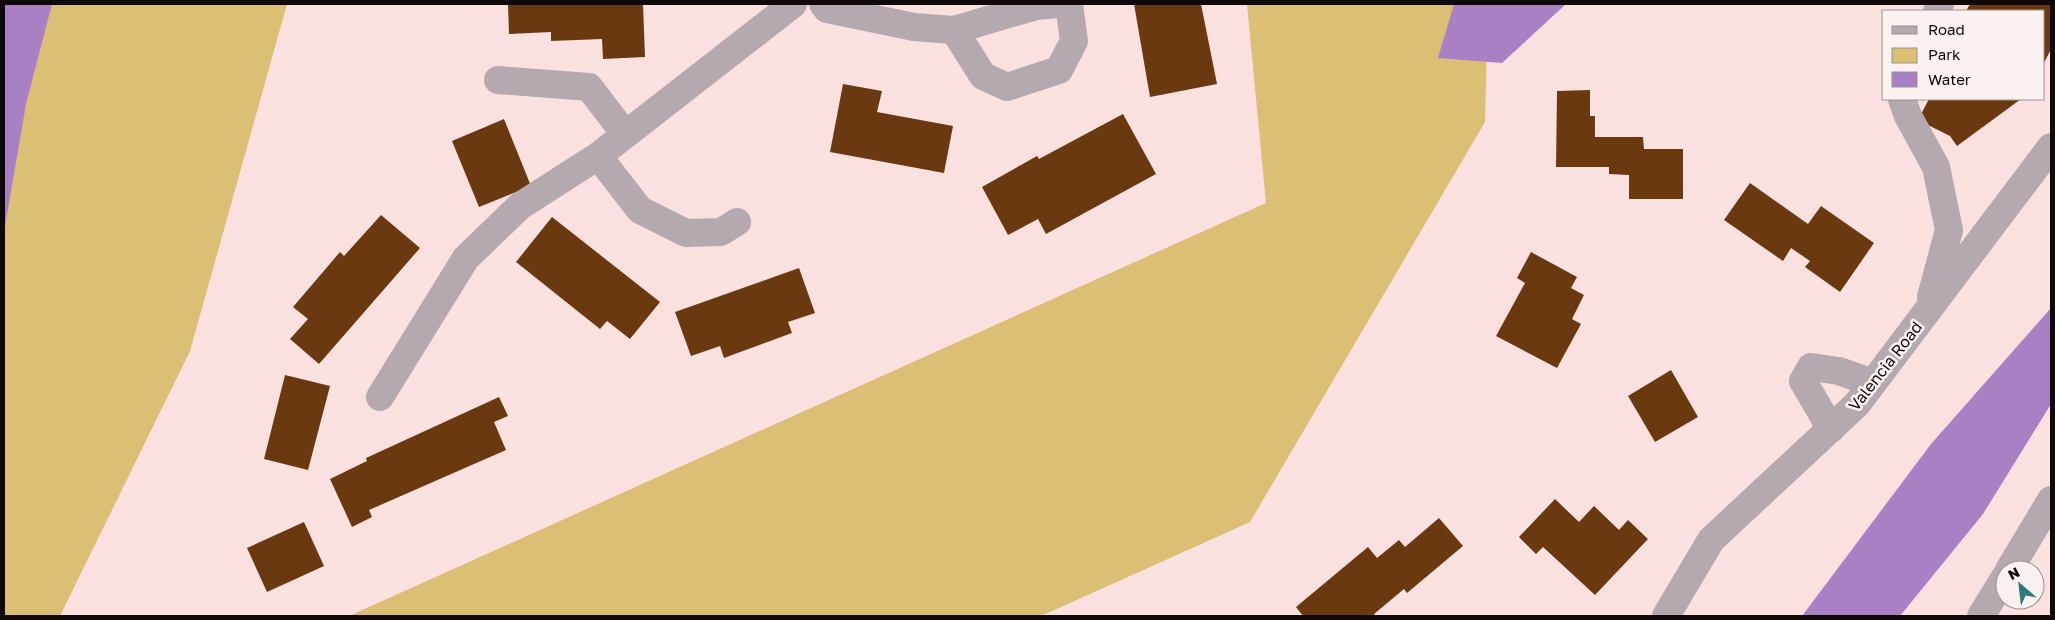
<svg xmlns="http://www.w3.org/2000/svg" width="2055" height="620" font-family="'Golos Text',sans-serif">
<rect width="100%" height="100%" fill="#fae0de"/>
<path fill="#dabf75" d="M30,4H287L190,351L60,616H4V93Z
M1247,4H1488L1485,122L1250,522L1041,616H349L1266,203Z"/>
<path fill="#aa80c5" d="M4,4H52L26,104L4,232Z
M1454,4H1566L1502,63L1438,58Z
M2051,308V404L1983,514L1900,616H1802L1931,444Z"/>
<path fill="#6b3910" d="M508,4H643L645,57L603,59L602,39L551,41V32L509,34Z
M1134,4H1201L1217,84L1150,97Z
M1970,4H2051V49L2044,63V11H1966Z
M843,84L882,91L877,112L953,126L944,173L830,152Z
M1590,90V116H1595V137H1643L1644,149H1683V199H1629V175L1609,174V167H1556L1557,91Z
M1929,99H2021L1957,146L1950,136L1918,120Z
M1123,114L1156,174L1046,234L1038,219L1008,235L982,187L1037,156L1039,159Z
M504,119L531,186L479,207L452,141Z
M1750,183L1808,224L1821,206L1874,243L1840,292L1805,267L1810,261L1791,248L1783,261L1724,220Z
M381,215L420,248L319,364L290,339L308,319L293,307L340,252L344,256Z
M552,217L660,302L630,339L607,321L600,329L516,262Z
M1531,252L1577,277L1571,288L1584,295L1572,319L1581,324L1557,368L1496,336L1525,283L1517,278Z
M799,268L815,313L788,322L792,333L724,358L720,346L691,356L675,312Z
M1671,370L1698,417L1655,442L1628,396Z
M285,375L330,386L308,470L264,459Z
M499,397L508,416L494,422L506,450L369,510L372,517L352,527L330,479L367,461L366,458Z
M1555,499L1579,522L1594,506L1619,530L1628,520L1648,539L1595,595L1543,547L1536,554L1519,537Z
M1439,518L1463,546L1407,593L1404,589L1374,614L1376,616H1303L1296,607L1368,547L1377,558L1399,540L1405,547Z
M304,522L324,566L267,592L247,548Z"/>
<g fill="none" stroke-linecap="round" stroke-linejoin="round">
<path stroke="#b3a9ae" stroke-width="28" d="M823,4L827,9L914,27L954,30L1036,6L1058,4
M1937,11L1940,4
M954,30L983,76L1007,87L1059,70L1074,41L1069,4
M498,80L589,87L625,134
M1902,99L1908,116L1936,167L1949,230L1931,297
M598,156L640,210L686,233L721,232L737,222
M380,397L466,258L520,206L598,156L793,4
M1831,429L1803,381L1811,367L1839,371L1873,383
M2009,570L2051,500
M1666,616L1711,540L1857,404L2051,147
M1981,616L2005,577"/>
</g>
<g text-anchor="middle" stroke-width="5" stroke-linejoin="round" paint-order="stroke">
<g font-size="16" fill="#110909" stroke="#fcf1f1">
<text transform="translate(1885 366) rotate(-52)" y="6">Valencia Road</text>
</g>
</g>
<rect width="2055" height="620" fill="none" stroke="#110909" stroke-width="10"/>
<rect x="1882" y="10" width="162" height="90" fill="#fcf1f1" stroke="#9e9494"/>
<rect x="1892" y="26" width="25" height="8" fill="#b3a9ae" stroke="#9e9494"/>
<text x="1928" y="35" font-size="15" fill="#110909">Road</text>
<rect x="1892" y="48" width="25" height="15" fill="#dabf75" stroke="#9e9494"/>
<text x="1928" y="60" font-size="15" fill="#110909">Park</text>
<rect x="1892" y="72" width="25" height="15" fill="#aa80c5" stroke="#9e9494"/>
<text x="1928" y="85" font-size="15" fill="#110909">Water</text>
<g transform="translate(2020 585) rotate(332)"><circle r="24" fill="#fcf1f1" stroke="#9e9494"/>
<path d="M0-4L9 19L0 12L-9 19Z" fill="#2f7978"/>
<text y="-8" font-size="14" font-weight="bold" text-anchor="middle" fill="#110909">N</text>
</g>
</svg>
